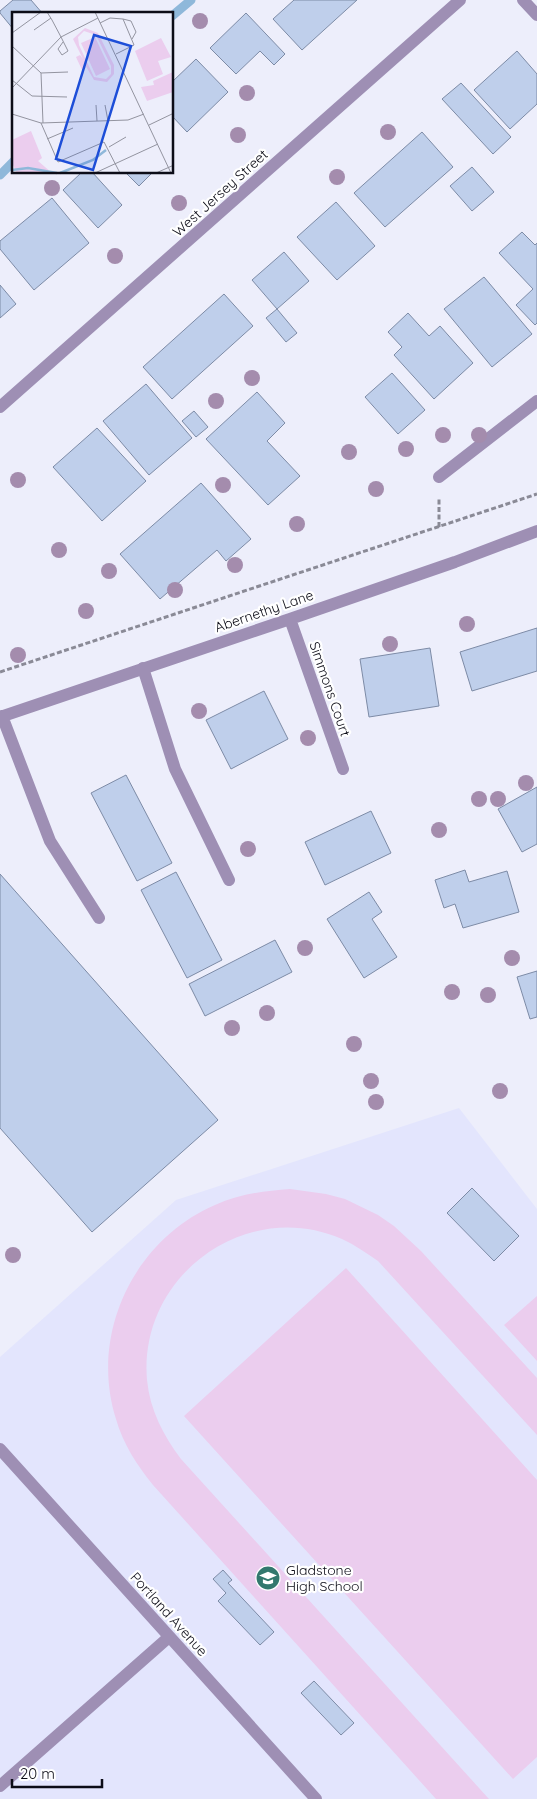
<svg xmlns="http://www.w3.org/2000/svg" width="537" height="1799" font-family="Quicksand,sans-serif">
<rect width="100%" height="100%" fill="#edeefb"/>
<path fill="#e3e5fd" d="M459,1108L537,1209V1799H0V1357L176,1200Z"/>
<path fill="#ebcdee" d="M290,1189L326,1194L345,1199L378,1215L394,1226L421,1251L537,1378V1435L378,1261C366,1253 355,1245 342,1239C246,1197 138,1276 147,1380C150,1410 163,1435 181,1459L489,1799H436L153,1485C137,1465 123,1444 116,1419C89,1334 134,1240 215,1205C239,1194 264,1191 290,1189Z
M346,1268L537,1480V1757L513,1779L184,1416Z
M537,1296V1361L504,1325Z"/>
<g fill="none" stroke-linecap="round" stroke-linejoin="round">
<path stroke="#8fb8da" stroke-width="9" d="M172,16L191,0
M0,175L14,161"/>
</g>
<path fill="#bfcfeb" stroke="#7d8ba6" d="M13,0H31L43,14H14V30L0,13V11Z
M294,0H357L302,50L273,19Z
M246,13L285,54L274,65L260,51L236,74L210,48Z
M517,51L537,74V104L510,129L474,90Z
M196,59L228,92L187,132L172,116V82Z
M461,83L511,137L493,154L442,99Z
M422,132L453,167L385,227L354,193Z
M472,167L494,192L472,211L450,186Z
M82,172H92L122,205L98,228L63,190Z
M125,172H153L139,186Z
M52,198L89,243L34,290L0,249V241Z
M336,202L375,246L337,280L297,237Z
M522,232L535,245L537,243V323L535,325L516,305L533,289L499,253Z
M284,252L309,281L277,309L252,280Z
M484,277L532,334L492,367L444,309Z
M0,285L16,304L0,318Z
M224,294L253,326L172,399L143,367Z
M277,309L297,333L286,342L266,318Z
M408,313L429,336L440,326L473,363L434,399L394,355L402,347L388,332Z
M392,373L425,410L398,434L365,397Z
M146,384L192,438L149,475L103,421Z
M257,392L285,423L267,441L300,476L268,505L206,439Z
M194,411L208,427L196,437L182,421Z
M97,428L146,481L102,521L53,467Z
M201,483L251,539L226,561L217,550L160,599L120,554Z
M537,628V671L472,691L460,652Z
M430,648L439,706L369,717L360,659Z
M264,691L288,739L231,769L206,720Z
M126,775L172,863L137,881L91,793Z
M537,787V844L522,852L498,809Z
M371,811L391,853L325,885L305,842Z
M465,870L469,882L507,871L519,912L463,928L455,904L444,908L435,880Z
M176,872L222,960L187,978L141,890Z
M0,874L218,1120L92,1232L0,1128Z
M369,892L382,912L372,919L397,957L364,978L327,919Z
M275,940L292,972L205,1016L189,984Z
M537,971V1017L530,1019L517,977Z
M472,1188L519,1236L494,1261L447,1213Z
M223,1570L232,1580L228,1583L274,1632L260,1645L218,1601L226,1593L213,1579Z
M314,1681L354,1723L341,1735L301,1693Z"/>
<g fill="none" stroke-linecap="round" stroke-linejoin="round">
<path stroke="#8a8a96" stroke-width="3" stroke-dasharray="5 2.5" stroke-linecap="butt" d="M439,527V497
M0,672L537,494"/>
<path stroke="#9e8fb4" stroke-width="12" d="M523,0L537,15
M0,407L460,0
M439,477L537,401
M290,619L343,769
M143,668L175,769L229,880
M2,716L50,841L99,918
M0,717L290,619L455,562L537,531
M0,1449L316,1799
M0,1786L169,1637"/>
</g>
<g fill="#a48cad">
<circle cx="200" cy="21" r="8"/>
<circle cx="247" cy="93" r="8"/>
<circle cx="388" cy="132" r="8"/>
<circle cx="238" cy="135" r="8"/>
<circle cx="337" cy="177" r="8"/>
<circle cx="52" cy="188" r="8"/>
<circle cx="179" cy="203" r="8"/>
<circle cx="115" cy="256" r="8"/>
<circle cx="252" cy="378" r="8"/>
<circle cx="216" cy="401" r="8"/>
<circle cx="443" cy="435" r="8"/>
<circle cx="479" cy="435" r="8"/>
<circle cx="406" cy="449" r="8"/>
<circle cx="349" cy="452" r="8"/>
<circle cx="18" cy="480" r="8"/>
<circle cx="223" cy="485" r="8"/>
<circle cx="376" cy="489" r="8"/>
<circle cx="297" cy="524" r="8"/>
<circle cx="59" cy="550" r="8"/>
<circle cx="235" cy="565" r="8"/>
<circle cx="109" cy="571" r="8"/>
<circle cx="175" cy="590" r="8"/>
<circle cx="86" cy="611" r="8"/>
<circle cx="467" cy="624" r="8"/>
<circle cx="390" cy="644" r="8"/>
<circle cx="18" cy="655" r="8"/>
<circle cx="199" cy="711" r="8"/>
<circle cx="308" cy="738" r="8"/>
<circle cx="526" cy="783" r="8"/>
<circle cx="479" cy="799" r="8"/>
<circle cx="498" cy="799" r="8"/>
<circle cx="439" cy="830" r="8"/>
<circle cx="248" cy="849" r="8"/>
<circle cx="305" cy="948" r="8"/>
<circle cx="512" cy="958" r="8"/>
<circle cx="452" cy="992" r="8"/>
<circle cx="488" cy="995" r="8"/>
<circle cx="267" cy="1013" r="8"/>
<circle cx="232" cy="1028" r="8"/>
<circle cx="354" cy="1044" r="8"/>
<circle cx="371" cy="1081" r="8"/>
<circle cx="500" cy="1091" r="8"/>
<circle cx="376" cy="1102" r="8"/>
<circle cx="13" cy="1255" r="8"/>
</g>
<defs>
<symbol id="school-disc" viewBox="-11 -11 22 22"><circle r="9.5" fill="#33786e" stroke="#fff"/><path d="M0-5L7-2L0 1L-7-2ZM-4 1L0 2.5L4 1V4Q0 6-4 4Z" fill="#fff"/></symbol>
</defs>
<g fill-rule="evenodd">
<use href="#school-disc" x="254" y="1564" width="28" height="28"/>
</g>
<g text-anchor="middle" stroke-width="4.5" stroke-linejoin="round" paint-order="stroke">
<g font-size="14" fill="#0c0c17" stroke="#fff">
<text transform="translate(220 193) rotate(-42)" y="5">West Jersey Street</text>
<text transform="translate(264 611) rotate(-19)" y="5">Abernethy Lane</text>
<text transform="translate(330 689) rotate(71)" y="5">Simmons Court</text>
<text transform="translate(169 1614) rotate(48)" y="5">Portland Avenue</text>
</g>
<g font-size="14" fill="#0c0c17" stroke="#fff" text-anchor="start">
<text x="286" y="1575">Gladstone<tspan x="286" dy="16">High School</tspan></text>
</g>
</g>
<g transform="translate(12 12)">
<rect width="161" height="161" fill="#edeefb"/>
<path d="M19,119L30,146L26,149L40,161H5L0,151V128Z" fill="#ebcdee"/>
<path d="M73,16L86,21L102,53V62L95,70L82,68L72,51L74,56L70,58L64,45L68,43L71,47L61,27ZM72,19L84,23L99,54V62L94,67L82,65L67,33L66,25ZM83,25L98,57L84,64L69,31ZM149,26L159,45L146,49L151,62L135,69L123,39ZM161,60V80L135,89L129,75L142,73L141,69Z" fill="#ebcdee" fill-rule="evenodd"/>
<path fill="none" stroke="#8fb8da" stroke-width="2.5" d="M0,158L16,156L45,161M48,161L81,148L94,138"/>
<path fill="none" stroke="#9394a0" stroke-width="1" d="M35,0L40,8L49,25L56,39L50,43L46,37L51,30M83,0L159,161M111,7L119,9L124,20L120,27M88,11L98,6L111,7L122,33L104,42M22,18L39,6M0,21L29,0M0,34L29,61L56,60M29,61L31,111M0,68L20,84L55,85M0,76L49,25L86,6M84,93L85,109M93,93L96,109M0,102L29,111L116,108L132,102M29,111L46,150L92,130L108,161M137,113L162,101M35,127L61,116M97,135L114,125M83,161L146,132M144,161L162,153"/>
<path fill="#1d4ed8" fill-opacity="0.15" stroke="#1d4ed8" stroke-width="2.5" d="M82,23L119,34L81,158L44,147Z"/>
<rect width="161" height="161" fill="none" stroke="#0c0c17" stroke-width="2.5"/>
</g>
<path d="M12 1779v8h90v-8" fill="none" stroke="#0c0c17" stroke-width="2.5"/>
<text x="20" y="1779" font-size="15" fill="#0c0c17" stroke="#ffffff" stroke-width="4" paint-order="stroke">20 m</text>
</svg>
